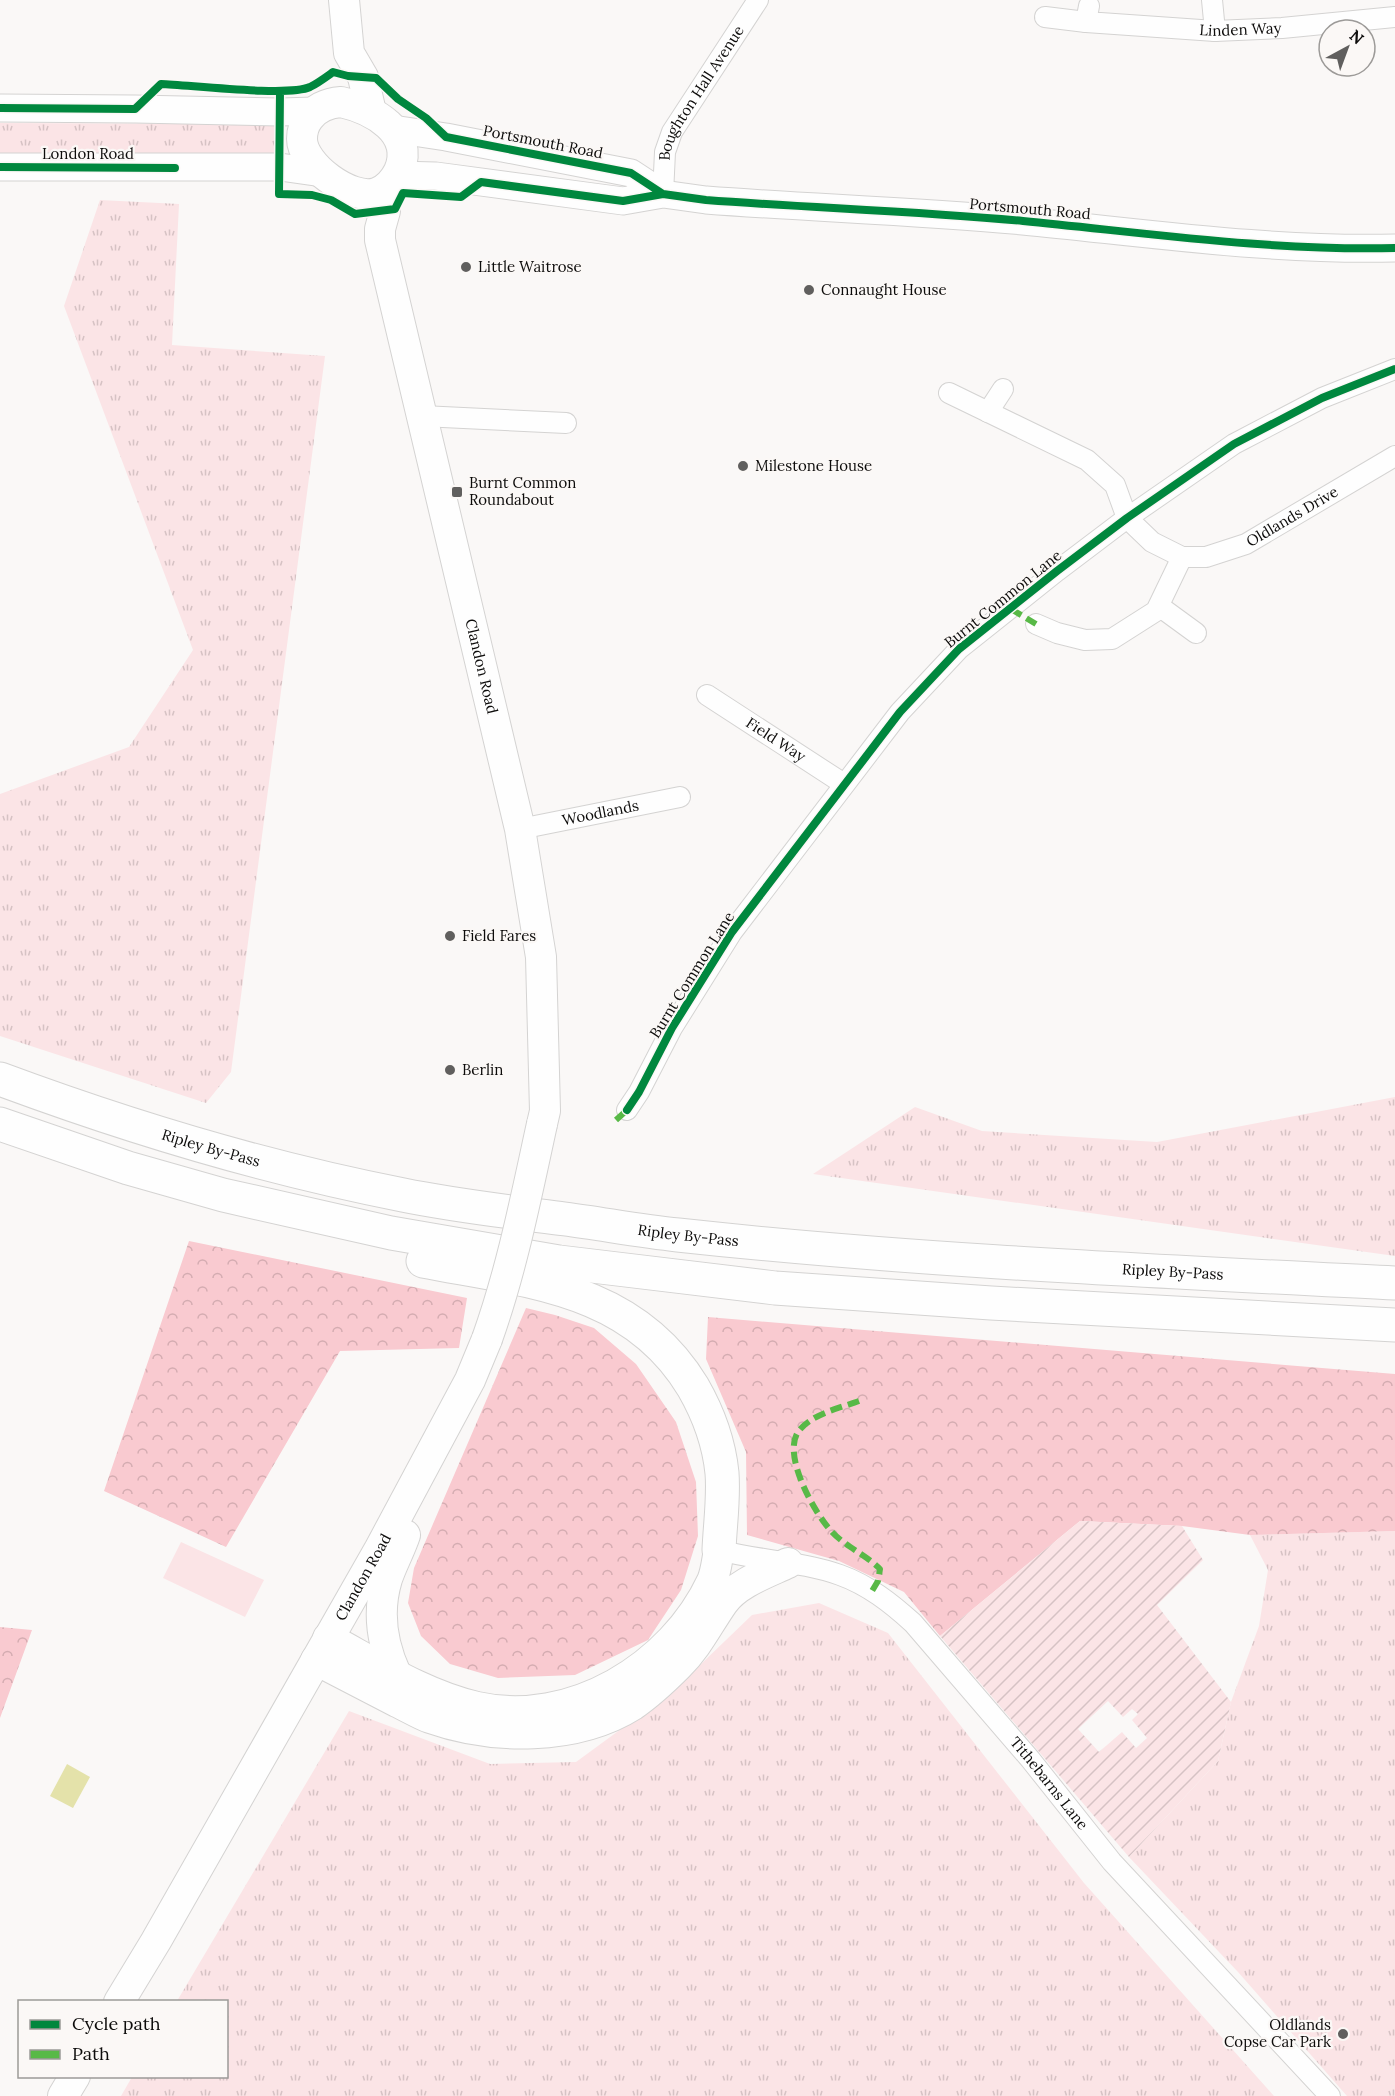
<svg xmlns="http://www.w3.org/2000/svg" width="1395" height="2096" font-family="Lora,serif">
<defs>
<pattern id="grass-tufts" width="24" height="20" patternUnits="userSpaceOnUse" patternTransform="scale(1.5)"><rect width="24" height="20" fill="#fbe4e6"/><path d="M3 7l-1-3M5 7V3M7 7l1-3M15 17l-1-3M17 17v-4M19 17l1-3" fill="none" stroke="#d6c2c4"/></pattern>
<pattern id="forest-crowns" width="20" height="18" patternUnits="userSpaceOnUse" patternTransform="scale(1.5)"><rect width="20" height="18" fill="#f9cad0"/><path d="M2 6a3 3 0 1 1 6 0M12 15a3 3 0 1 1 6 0" fill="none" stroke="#d4acb1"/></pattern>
<pattern id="garden-furrows" width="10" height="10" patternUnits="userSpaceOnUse" patternTransform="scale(1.5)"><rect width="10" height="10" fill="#fbe4e6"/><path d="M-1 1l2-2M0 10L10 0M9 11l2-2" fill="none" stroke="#d6c2c4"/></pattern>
</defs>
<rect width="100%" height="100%" fill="#faf8f7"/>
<path fill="url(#grass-tufts)" d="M0,123L275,124V159L0,156Z
M100,200L179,204L172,345L325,356L231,1072L206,1103L0,1036V794L129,747L193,650L64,306Z
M1395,1097V1256L813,1174L915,1107L982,1131L1157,1142Z
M1395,1531V2096H1347L1238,1972L1129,1857L1218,1761L1231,1702L1259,1626L1268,1570L1250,1535Z
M819,1603L888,1633L1084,1883L1274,2096H121L132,2077L226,2076V2002L177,2001L349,1711L490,1764L576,1762L673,1691L752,1615Z"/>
<path fill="url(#forest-crowns)" d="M189,1241L467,1298L459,1348L340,1351L226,1547L104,1491Z
M526,1308L555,1315L594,1328L636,1364L676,1422L696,1482L698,1536L681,1590L648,1640L575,1675L498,1678L450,1664L421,1636L408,1603L414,1568Z
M708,1317L1395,1374V1531L1250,1535L1182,1526L1080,1521L940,1636L904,1592L839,1561L747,1535L746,1452L706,1359Z
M0,1627L32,1630L0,1718Z"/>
<path fill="url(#garden-furrows)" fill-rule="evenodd" d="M1080,1521L1182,1526L1203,1560L1157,1605L1231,1702L1218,1761L1129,1857L940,1636ZM1108,1701L1123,1717L1132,1709L1138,1714L1132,1720L1147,1738L1136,1748L1122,1732L1099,1752L1078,1729Z"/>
<path fill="#fbe4e6" d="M181,1542L264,1580L245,1617L163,1578Z"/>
<path fill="#e4e2aa" d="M67,1764L90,1777L73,1808L50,1796Z"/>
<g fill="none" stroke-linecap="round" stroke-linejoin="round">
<defs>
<g id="street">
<path d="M1212,0L1215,31"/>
<path id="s1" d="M1089,6L1086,22L1215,31L1282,28L1395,17"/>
<path d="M1045,17L1086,22"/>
<path id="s2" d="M663,194L665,152L672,132L758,0"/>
<path id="s3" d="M949,393L1087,460L1115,485L1127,518L1152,542L1182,557H1206L1246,544L1395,456"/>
<path d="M988,412L1003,389"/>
<path d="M422,416L566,423"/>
<path d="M1159,606L1196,633"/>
<path d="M1036,624L1057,633L1085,640L1112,639L1156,611L1182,557"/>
<path id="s4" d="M707,695L844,784"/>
<path id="s5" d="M520,829L680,797"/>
<path d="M627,1110L639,1092L672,1028L732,932L900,712L959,649L1057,571L1127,518L1234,444L1322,398L1395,369"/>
<path id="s6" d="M719,1550C758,1561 801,1561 840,1575C868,1585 891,1603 913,1623L1030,1759L1112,1862L1330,2096"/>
</g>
<path id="secondary" d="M0,108L135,109L280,112L315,111
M393,129L446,137L631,173L663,194
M0,167H280L322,173
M397,175L436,176L623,201L663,194L706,200C812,208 918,211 1023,221C1147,233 1270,251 1395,248"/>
<g id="primary">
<path d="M344,0L349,53L363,77L371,112"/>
<path d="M341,102C372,109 416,132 399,171C395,180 386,190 376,193C351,201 302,165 302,139C302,131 305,123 309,118C317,107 328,103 341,102Z"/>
<path id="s7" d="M385,189V211L380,229V240L520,829L541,957L545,1111L542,1124"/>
<path d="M328,1638C375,1663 424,1695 477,1707C571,1728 672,1667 712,1581C716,1572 717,1560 719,1550"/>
<path d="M316,1660C343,1674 370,1688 397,1702C408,1707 419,1714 430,1718C492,1740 576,1741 633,1705C649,1694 664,1680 678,1666C698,1646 707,1626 723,1603C737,1583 767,1573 788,1563"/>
<path d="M396,1674C382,1644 377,1612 387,1579C392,1564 400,1550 405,1535"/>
<path id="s8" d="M119,2002L156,1941L379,1550L470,1380L487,1339"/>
<path d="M63,2096L75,2076"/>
</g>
<g id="highway">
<path id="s9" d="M0,1079C132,1128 265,1168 403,1195C457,1206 511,1212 565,1219C603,1224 640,1231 678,1235C916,1261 1156,1271 1395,1283"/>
<path d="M0,1124L128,1168L223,1195L391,1233L559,1262L775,1288L991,1303L1395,1325"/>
<path d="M423,1261C527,1281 633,1287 693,1387C708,1413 719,1443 722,1473C724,1498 720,1525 719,1550"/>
</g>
</defs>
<use href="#street" stroke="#d4d3d2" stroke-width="22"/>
<use href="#secondary" stroke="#d4d3d2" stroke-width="29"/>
<use href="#primary" stroke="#d4d3d2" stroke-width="32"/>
<use href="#highway" stroke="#d4d3d2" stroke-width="35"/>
<use href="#street" stroke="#fefefe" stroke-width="20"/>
<use href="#secondary" stroke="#fefefe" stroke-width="27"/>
<use href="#primary" stroke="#fefefe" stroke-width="30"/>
<use href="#highway" stroke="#fefefe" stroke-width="33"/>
<defs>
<path id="primary-bridge" d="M487,1339C512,1269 526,1197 542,1124"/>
</defs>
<use href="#primary-bridge" stroke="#d4d3d2" stroke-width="32" stroke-linecap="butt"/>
<use href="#primary-bridge" stroke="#fefefe" stroke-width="30"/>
<path stroke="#58b947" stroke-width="6" stroke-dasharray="12 6" stroke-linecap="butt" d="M1011,609L1036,624
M616,1120L627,1110
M859,1401C840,1408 811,1414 798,1432C782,1456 815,1514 832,1532C845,1546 866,1555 880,1569L878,1581L872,1591"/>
<defs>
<path id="cycleway" d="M280,91L279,194L312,195L331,200L355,214L395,209L403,193L461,197L481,182L623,201L663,194L706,200C812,208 918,211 1023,221C1147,233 1270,251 1395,248
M0,108L135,109L161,84C190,85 288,97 310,87C318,83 326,77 333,72L348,76L376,78L398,99L426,118L446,137L631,173L663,194
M0,167L175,168
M627,1110L639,1092L672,1028L732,932L900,712L959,649L1057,571L1127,518L1234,444L1322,398L1395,369"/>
</defs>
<use href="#cycleway" stroke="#fbf8f6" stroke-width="11"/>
<use href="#cycleway" stroke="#00873e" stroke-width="8"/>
</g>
<g fill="#605f5e" stroke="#fbf8f6" stroke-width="2">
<circle cx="466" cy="267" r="6"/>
<circle cx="809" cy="290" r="6"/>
<circle cx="743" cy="466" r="6"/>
<rect x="451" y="486" width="12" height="12" rx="3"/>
<circle cx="450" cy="936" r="6"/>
<circle cx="450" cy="1070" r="6"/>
<circle cx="1343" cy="2034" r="6"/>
</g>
<g text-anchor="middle" stroke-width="4.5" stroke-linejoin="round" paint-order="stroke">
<g font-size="15" fill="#0d0c0b" stroke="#fbf8f6">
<text dy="5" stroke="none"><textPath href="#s1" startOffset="171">Linden Way</textPath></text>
<text dy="5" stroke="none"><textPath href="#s2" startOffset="111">Boughton Hall Avenue</textPath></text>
<text transform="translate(543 142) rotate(11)" y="5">Portsmouth Road</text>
<text x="88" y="159">London Road</text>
<text transform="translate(1030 209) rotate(5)" y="5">Portsmouth Road</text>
<text dy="5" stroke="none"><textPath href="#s3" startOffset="414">Oldlands Drive</textPath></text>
<text transform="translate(1003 599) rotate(-39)" y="5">Burnt Common Lane</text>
<text dy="5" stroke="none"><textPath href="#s7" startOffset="490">Clandon Road</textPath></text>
<text dy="5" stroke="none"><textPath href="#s4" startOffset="82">Field Way</textPath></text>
<text dy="5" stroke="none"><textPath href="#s5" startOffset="82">Woodlands</textPath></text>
<text transform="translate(692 975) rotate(-58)" y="5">Burnt Common Lane</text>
<text dy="5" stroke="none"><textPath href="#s9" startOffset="222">Ripley By-Pass</textPath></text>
<text dy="5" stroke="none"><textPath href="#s9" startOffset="708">Ripley By-Pass</textPath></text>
<text dy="5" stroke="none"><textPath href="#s9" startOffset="1194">Ripley By-Pass</textPath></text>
<text dy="5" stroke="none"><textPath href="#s8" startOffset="490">Clandon Road</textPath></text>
<text dy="5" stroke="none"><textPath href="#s6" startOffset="422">Tithebarns Lane</textPath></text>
</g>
<g font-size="15" fill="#0d0c0b" stroke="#fbf8f6" text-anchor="start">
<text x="478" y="272">Little Waitrose</text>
<text x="821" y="295">Connaught House</text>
<text x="755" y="471">Milestone House</text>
<text x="469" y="488">Burnt Common<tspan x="469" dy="17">Roundabout</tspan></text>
<text x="462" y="941">Field Fares</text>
<text x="462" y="1075">Berlin</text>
<text x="1331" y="2030" text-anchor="end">Oldlands<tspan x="1331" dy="17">Copse Car Park</tspan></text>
</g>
</g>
<rect x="18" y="2000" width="210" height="78" fill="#fbf8f6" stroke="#9c9a98" stroke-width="1.5"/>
<rect x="30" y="2020" width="30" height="9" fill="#00873e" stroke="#9c9a98" stroke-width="1.5"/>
<text x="72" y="2030" font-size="18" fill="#0d0c0b">Cycle path</text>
<rect x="30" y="2050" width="30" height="9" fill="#58b947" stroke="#9c9a98" stroke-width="1.5"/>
<text x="72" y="2060" font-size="18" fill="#0d0c0b">Path</text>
<g transform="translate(1347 48) rotate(41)"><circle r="28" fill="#fbf8f6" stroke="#9c9a98" stroke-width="1.5"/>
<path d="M0-4.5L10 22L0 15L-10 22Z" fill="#605f5e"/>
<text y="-9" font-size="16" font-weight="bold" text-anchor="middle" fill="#0d0c0b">N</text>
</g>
</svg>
